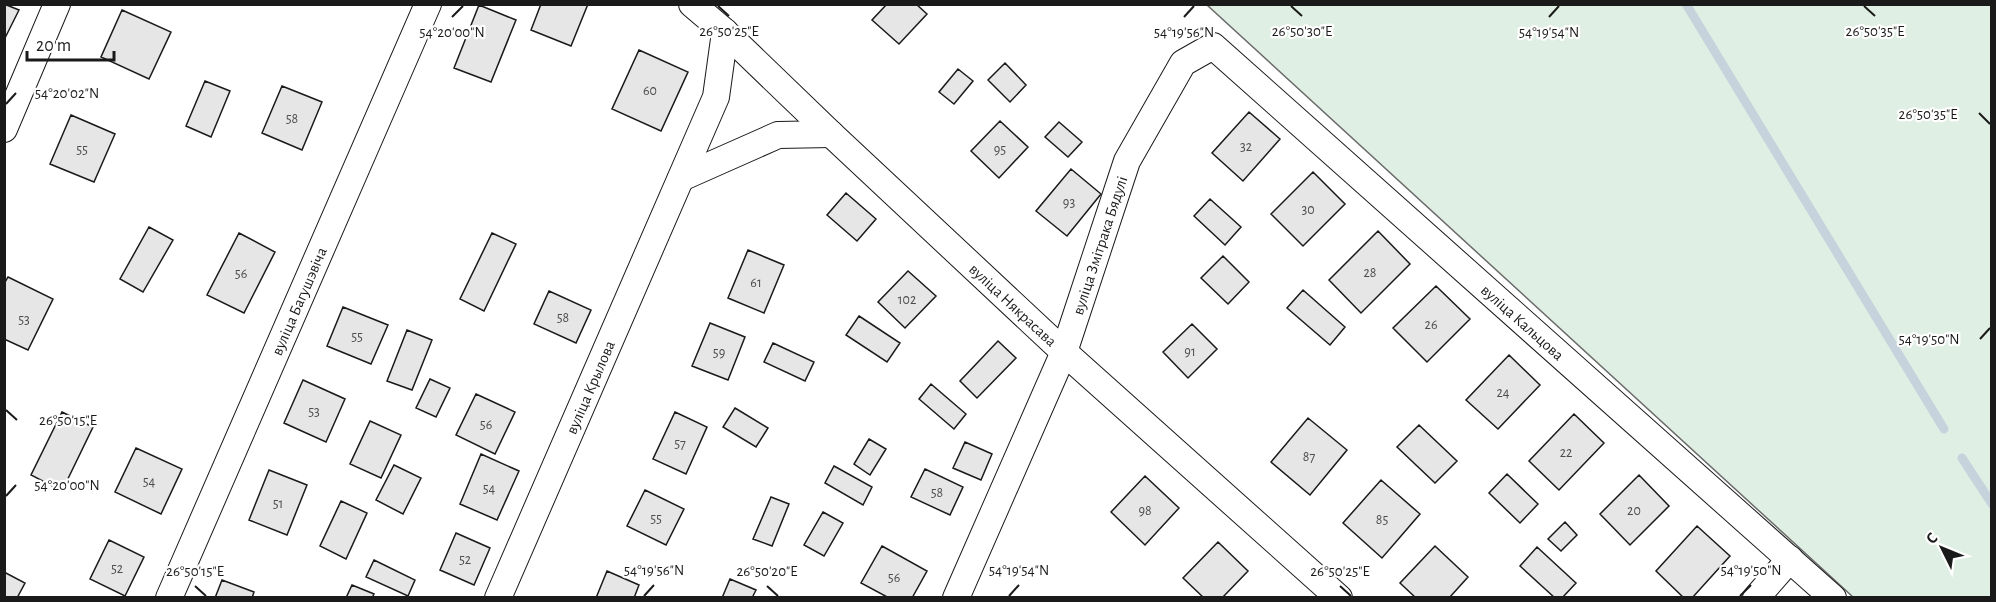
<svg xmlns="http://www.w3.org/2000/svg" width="1996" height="602" font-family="'Alegreya Sans',sans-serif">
<rect width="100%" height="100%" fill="#fff"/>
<path fill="#e0efe3" stroke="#6a6a6a" stroke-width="1.5" d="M1207,5H1991V597H1853Z"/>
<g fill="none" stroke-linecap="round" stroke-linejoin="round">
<path stroke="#c6d2dc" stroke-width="9" d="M1686,4L1944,429
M1962,458L1992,504"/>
</g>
<path fill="#e6e6e6" stroke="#1a1a1a" stroke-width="1.5" d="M4,4L19,10L4,40Z
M541,4H588L571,46L531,30Z
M887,4H916L927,14L899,44L872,20Z
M479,5L516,20L491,82L454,68Z
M122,10L171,32L149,79L101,57Z
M639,50L688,72L661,131L612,109Z
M1005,63L1026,85L1010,102L988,80Z
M958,69L973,81L954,104L939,92Z
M205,81L230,91L211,137L186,126Z
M282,86L322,102L302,150L262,133Z
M1249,112L1280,139L1243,181L1212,153Z
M71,115L115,134L94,182L50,164Z
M1000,121L1028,147L999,178L971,151Z
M1059,122L1082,142L1068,157L1045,137Z
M1071,169L1101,194L1067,236L1036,211Z
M1313,172L1345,204L1303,246L1271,214Z
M846,193L876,219L857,241L827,215Z
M1210,199L1241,227L1225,245L1194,216Z
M149,227L173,240L143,292L120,279Z
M1378,231L1410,264L1361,313L1329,280Z
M239,233L275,252L244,313L207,295Z
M492,233L516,244L484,311L460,299Z
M748,250L784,265L764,313L728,298Z
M1223,256L1249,282L1228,304L1201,278Z
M908,271L936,296L905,328L878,302Z
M8,277L53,299L28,350L4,339V284Z
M1436,286L1470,319L1427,362L1393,328Z
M1303,290L1345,327L1330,345L1287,308Z
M549,291L591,310L576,343L534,324Z
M343,307L388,325L371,364L327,346Z
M859,316L900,343L887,362L846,335Z
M710,323L745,337L728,380L692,366Z
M1192,324L1217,349L1188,378L1163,352Z
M407,330L432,340L412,390L387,381Z
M998,341L1016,358L977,398L960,381Z
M773,343L814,362L805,381L764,362Z
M1509,355L1540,385L1498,429L1466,400Z
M430,379L450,388L436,417L416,408Z
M303,380L345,399L326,442L284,423Z
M931,384L966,414L954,429L919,399Z
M476,394L515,412L495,454L456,435Z
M735,408L768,428L756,447L723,427Z
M62,412L93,427L62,491L31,475Z
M675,412L707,427L686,474L653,459Z
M1574,414L1604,443L1559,490L1529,461Z
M1308,418L1347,450L1310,495L1271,462Z
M370,421L401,435L381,478L350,464Z
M1419,425L1457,461L1435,483L1397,447Z
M869,439L886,449L870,475L854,464Z
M965,442L992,454L981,480L953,468Z
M136,448L182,469L161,514L115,492Z
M481,454L519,471L497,520L460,504Z
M394,465L421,478L403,514L376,500Z
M834,466L872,487L863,505L825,483Z
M925,469L963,487L950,515L911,497Z
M269,470L307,485L287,535L249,520Z
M1507,474L1538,504L1520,523L1489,493Z
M1639,475L1669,506L1630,545L1600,514Z
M1145,476L1179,508L1145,545L1111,512Z
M1381,480L1420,514L1382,558L1343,523Z
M645,490L684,509L666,545L627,526Z
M771,497L789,504L772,546L753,539Z
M341,501L367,513L346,559L320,546Z
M823,512L843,523L824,556L804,545Z
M1565,522L1577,535L1561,551L1548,539Z
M1697,526L1730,556L1692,598H1684L1656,571Z
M456,533L490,548L474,585L440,570Z
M109,540L144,557L125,596L90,579Z
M1218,542L1248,571L1222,598H1204L1183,578Z
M882,546L927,571L912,598H889L861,583Z
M1435,546L1468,577L1449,598H1416L1400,583Z
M1537,547L1576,583L1562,598H1555L1520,566Z
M374,560L415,580L408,596L366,577Z
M607,571L639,585L634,598H596Z
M4,572L25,583L17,598H4Z
M730,579L756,590L752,598H722Z
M222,580L254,592L252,598H215Z
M352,585L374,594L372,598H346Z"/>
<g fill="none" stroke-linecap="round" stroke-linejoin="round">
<defs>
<g id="street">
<path id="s1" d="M692,4L725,32L831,134L1064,352L1339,598"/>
<path d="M4,129L57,4"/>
<path d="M681,178L778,135L831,134"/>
<path id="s2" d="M169,598L428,4"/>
<path id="s3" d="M498,598L716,97L725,32"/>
<path id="s4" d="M956,598L1064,352L1127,161L1183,63L1213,46L1833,598"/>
<path d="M1756,598L1790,559"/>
</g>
</defs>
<use href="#street" stroke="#1a1a1a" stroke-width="28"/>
<use href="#street" stroke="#fff" stroke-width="26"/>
</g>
<path fill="none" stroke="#1a1a1a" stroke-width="2" d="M718,6L729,16M1291,6L1302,16M1864,6L1875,16M452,17L463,6M1184,17L1194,6M1549,17L1559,6M6,104L16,93M1979,113L1990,124M1980,339L1990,328M6,410L17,420M6,496L16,485M195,586L206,596M767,586L778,596M1340,586L1351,596M644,596L654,585M1009,596L1019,585M1740,596L1751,585"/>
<g text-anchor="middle" stroke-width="4.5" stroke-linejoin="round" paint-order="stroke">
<g font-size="14" fill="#4d4d4d">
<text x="650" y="95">60</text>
<text x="292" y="123">58</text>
<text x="1246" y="151">32</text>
<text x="82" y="154">55</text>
<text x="1000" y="154">95</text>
<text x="1069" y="207">93</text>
<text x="1308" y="214">30</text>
<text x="1370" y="277">28</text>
<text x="241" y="278">56</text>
<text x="756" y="287">61</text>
<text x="907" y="304">102</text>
<text x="563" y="322">58</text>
<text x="24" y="324">53</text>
<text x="1431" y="329">26</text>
<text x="357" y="341">55</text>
<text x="1190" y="356">91</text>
<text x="719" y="357">59</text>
<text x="1503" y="397">24</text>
<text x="314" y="416">53</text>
<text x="486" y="429">56</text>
<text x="680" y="448">57</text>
<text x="1566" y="457">22</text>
<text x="1309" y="461">87</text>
<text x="149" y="486">54</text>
<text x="489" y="493">54</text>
<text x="937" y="497">58</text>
<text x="278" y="508">51</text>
<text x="1145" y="515">98</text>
<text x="1634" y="515">20</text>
<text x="656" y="523">55</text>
<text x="1382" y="524">85</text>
<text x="465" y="564">52</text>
<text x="117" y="573">52</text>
<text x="894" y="582">56</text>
</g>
<g font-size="16" fill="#1a1a1a" stroke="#fff">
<text dy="6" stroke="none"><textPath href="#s4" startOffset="381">вуліца Змітрака Бядулі</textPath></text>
<text dy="6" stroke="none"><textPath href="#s2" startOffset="324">вуліца Багушэвіча</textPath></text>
<text dy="6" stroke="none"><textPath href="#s1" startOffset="440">вуліца Някрасава</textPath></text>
<text dy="6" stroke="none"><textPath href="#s4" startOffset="1032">вуліца Кальцова</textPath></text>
<text dy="6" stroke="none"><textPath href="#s3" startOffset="230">вуліца Крылова</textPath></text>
</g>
</g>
<g font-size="15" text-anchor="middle" fill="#1a1a1a" stroke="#fff" stroke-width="4.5" stroke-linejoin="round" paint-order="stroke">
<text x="729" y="36">26°50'25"E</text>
<text x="1302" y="36">26°50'30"E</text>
<text x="1875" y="36">26°50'35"E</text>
<text x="452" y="37">54°20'00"N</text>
<text x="1184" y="37">54°19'56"N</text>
<text x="1549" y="37">54°19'54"N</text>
<text x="67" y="98">54°20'02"N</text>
<text x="1928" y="119">26°50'35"E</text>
<text x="1929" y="344">54°19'50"N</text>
<text x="68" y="425">26°50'15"E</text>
<text x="67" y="490">54°20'00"N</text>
<text x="654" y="575">54°19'56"N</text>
<text x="1751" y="575">54°19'50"N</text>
<text x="1019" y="575">54°19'54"N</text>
<text x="195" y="576">26°50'15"E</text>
<text x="767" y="576">26°50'20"E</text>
<text x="1340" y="576">26°50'25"E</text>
</g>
<rect width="1996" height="602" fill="none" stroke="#1a1a1a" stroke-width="12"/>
<g transform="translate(1942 548) rotate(313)" stroke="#ffffff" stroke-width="4.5" paint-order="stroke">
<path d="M0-4.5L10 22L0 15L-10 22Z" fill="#1a1a1a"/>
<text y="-9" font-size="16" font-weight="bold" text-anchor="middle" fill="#1a1a1a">С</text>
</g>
<path d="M27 51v9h87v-9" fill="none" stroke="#1a1a1a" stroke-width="3"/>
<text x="36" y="51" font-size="18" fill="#1a1a1a" stroke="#ffffff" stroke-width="4.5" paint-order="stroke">20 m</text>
</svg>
